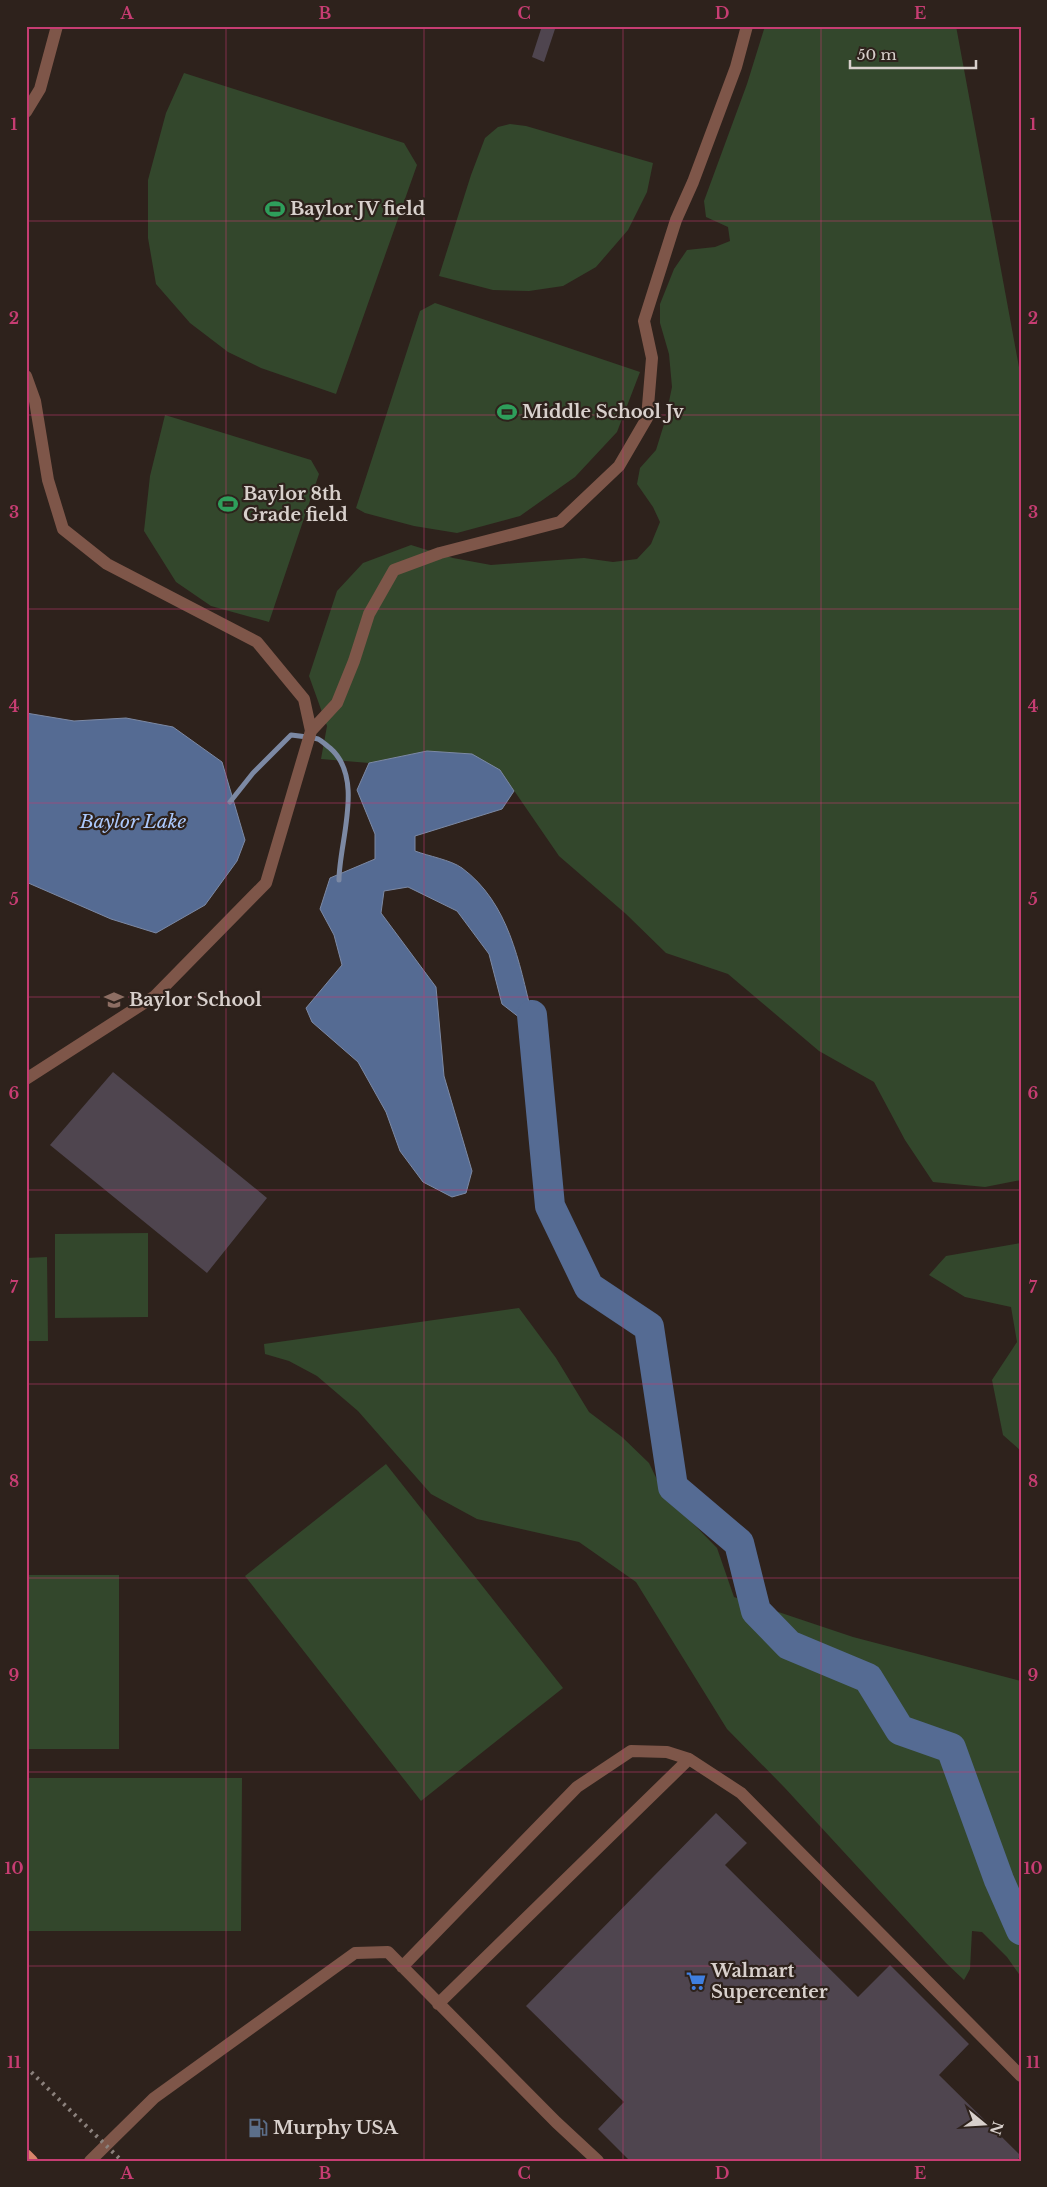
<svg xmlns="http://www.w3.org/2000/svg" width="1047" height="2187" font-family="'Libre Baskerville',serif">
<rect width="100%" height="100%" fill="#2e221c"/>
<path fill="#33472c" d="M765,26H956L1021,378V1180L985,1187L933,1182L905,1140L874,1082L819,1051L728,974L666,953L626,914L559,856L500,770L427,751L369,763L321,759L327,726L309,676L337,591L363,563L411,545L453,558L491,565L584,558L613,562L637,559L651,544L660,522L653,507L637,484L640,468L656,450L665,421L672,387L669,354L660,323V304L674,269L687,250L715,247L730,241L728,227L706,217L704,201L747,84Z
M184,73L404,143L417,165L336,394L261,368L228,352L190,323L156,284L148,238V180L166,113Z
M510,124L526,126L653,163L647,192L628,230L596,267L563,286L529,291L493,290L439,276L471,175L485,138L498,127Z
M435,303L640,372L617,432L575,477L520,516L457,533L414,526L365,513L356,508L420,311Z
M165,415L311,460L319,474L269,622L211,606L176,582L144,531L150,476Z
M148,1233V1317L55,1318V1234Z
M1021,1243V1451L1003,1435L992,1380L1017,1342L1011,1307L965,1297L929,1275L946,1256Z
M47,1257L48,1341H26V1258Z
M519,1308L556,1358L589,1412L622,1437L649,1463L664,1494L717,1548L734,1597L853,1637L1021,1681V1977L1007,1957L982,1932L972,1931L970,1969L964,1980L946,1963L784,1787L727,1729L636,1582L579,1542L477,1519L431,1494L358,1411L317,1376L289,1361L265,1354L264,1344Z
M386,1464L563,1688L421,1801L245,1576Z
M26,1575H119V1749H26Z
M26,1778H242L241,1931H26Z"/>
<path fill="#556b93" stroke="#7c89a4" d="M26,713L74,721L126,718L173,727L222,762L245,840L237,861L205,905L156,933L111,919L26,882Z
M427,751L472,754L500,770L514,791L502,809L415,836V851C428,856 451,860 462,868C509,903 519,962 532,1015L520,1018L502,1004L489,954L457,911L408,887L384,891L381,913L436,987L444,1076L472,1171L466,1193L452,1197L423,1182L400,1151L386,1112L358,1062L312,1022L306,1008L342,965L334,935L320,909L330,878L375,859V834L357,790L369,763Z"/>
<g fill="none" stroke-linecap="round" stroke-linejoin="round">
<path stroke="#7c89a4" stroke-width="5" d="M230,802L253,773L291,735C300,736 310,737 318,739C322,741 326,745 330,748C365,778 339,842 339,880"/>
<path stroke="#556b93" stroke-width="30" d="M532,1015L550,1206L589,1287L649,1327L673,1487L739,1543L756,1611L789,1645L868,1678L900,1730L951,1748L999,1880L1021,1930"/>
</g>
<path fill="#4f454f" d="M542,26H556L544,62L532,57Z
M113,1072L267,1198L207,1273L50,1145Z
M716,1813L747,1843L725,1865L858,1997L890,1965L969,2044L939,2075L1021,2156L1016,2161H630L598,2129L624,2102L526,2006Z"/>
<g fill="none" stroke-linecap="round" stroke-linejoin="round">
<path stroke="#7e5649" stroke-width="12" d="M26,112L40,89L57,26
M26,376L35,401L48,480L63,529L107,564L257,642L304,699L311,731L266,883L155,996L26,1079
M311,731L337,703L354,661L369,614L394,570L440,553L560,522L619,466L647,418L652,358L644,321L676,220L693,182L736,67L747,26
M402,1967L577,1787L631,1751L667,1752L689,1759
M438,2004L689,1759L741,1793L1021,2076
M90,2161L154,2098L355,1953L388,1952L556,2122L598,2161"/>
<path stroke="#d8856b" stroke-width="12" d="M26,2155L32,2161"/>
<path stroke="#8c827d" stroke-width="4" stroke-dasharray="2.5 5" stroke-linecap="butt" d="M26,2067L122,2161"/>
</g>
<path fill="none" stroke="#c63d72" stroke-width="1" stroke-opacity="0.55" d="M226,26V2161M424,26V2161M623,26V2161M821,26V2161M26,221H1021M26,415H1021M26,609H1021M26,803H1021M26,997H1021M26,1190H1021M26,1384H1021M26,1578H1021M26,1772H1021M26,1966H1021"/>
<defs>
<symbol id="stadium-bare" viewBox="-9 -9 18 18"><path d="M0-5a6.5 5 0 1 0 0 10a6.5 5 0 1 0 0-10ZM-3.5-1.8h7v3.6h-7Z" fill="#2e9e5b" stroke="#2e221c" stroke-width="2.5" paint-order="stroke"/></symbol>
<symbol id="school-bare" viewBox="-9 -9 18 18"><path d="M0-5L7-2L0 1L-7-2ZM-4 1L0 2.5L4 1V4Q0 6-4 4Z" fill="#8d6e63" stroke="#2e221c" stroke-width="2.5" paint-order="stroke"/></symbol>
<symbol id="supermarket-bare" viewBox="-9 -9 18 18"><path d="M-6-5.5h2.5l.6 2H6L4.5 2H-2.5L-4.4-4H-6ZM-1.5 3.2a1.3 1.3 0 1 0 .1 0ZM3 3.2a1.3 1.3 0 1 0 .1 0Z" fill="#3f7fe0" stroke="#2e221c" stroke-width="2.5" paint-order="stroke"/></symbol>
<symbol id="fuel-bare" viewBox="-9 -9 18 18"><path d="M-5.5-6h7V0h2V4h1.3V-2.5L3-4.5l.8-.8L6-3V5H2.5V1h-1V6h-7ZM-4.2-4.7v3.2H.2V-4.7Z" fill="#5c6f8a" stroke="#2e221c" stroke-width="2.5" paint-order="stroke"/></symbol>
</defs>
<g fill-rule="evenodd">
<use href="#stadium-bare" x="261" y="195" width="28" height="28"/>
<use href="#stadium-bare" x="493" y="398" width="28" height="28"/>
<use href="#stadium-bare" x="214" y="490" width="28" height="28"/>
<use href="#school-bare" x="100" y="986" width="28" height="28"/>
<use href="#supermarket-bare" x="682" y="1967" width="28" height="28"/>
<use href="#fuel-bare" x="244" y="2114" width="28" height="28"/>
</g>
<g text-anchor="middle" stroke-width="4.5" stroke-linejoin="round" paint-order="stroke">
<g font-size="18" font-weight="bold" fill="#d8d0cc" stroke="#2e221c" text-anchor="start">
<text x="290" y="215">Baylor JV field</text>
<text x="522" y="418">Middle School Jv</text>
<text x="243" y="500">Baylor 8th<tspan x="243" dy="21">Grade field</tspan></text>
<text x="129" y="1006">Baylor School</text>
<text x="711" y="1977">Walmart<tspan x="711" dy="21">Supercenter</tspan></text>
<text x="273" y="2134">Murphy USA</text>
</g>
<g font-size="19" font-style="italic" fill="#acc9fc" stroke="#2e221c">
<text x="133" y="828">Baylor Lake</text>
</g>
</g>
<rect width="1047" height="2187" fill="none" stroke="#2e221c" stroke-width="55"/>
<g transform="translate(984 2124) rotate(108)" stroke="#2e221c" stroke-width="4" paint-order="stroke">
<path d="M0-4L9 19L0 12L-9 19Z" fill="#d8d0cc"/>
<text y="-8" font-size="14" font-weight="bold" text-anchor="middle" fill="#d8d0cc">N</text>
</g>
<path d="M850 60v8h126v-8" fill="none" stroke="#d8d0cc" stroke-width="2.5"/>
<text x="857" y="60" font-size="15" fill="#d8d0cc" stroke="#2e221c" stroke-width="4" paint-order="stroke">50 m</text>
<rect x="28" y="28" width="992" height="2132" fill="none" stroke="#c63d72" stroke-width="2"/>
<g font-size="16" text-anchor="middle" font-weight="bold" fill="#c63d72">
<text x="127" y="19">A</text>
<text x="325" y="19">B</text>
<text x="524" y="19">C</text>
<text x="722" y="19">D</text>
<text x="920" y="19">E</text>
<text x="14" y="130">1</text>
<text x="1033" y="130">1</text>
<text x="14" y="324">2</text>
<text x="1033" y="324">2</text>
<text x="14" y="518">3</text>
<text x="1033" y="518">3</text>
<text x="14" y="712">4</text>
<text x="1033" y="712">4</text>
<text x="14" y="905">5</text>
<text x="1033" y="905">5</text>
<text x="14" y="1099">6</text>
<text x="1033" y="1099">6</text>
<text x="14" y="1293">7</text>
<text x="1033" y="1293">7</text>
<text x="14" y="1487">8</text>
<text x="1033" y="1487">8</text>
<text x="14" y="1681">9</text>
<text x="1033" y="1681">9</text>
<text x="14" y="1874">10</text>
<text x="1033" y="1874">10</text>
<text x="14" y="2068">11</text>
<text x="1033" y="2068">11</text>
<text x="127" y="2179">A</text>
<text x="325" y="2179">B</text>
<text x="524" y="2179">C</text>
<text x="722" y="2179">D</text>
<text x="920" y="2179">E</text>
</g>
</svg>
